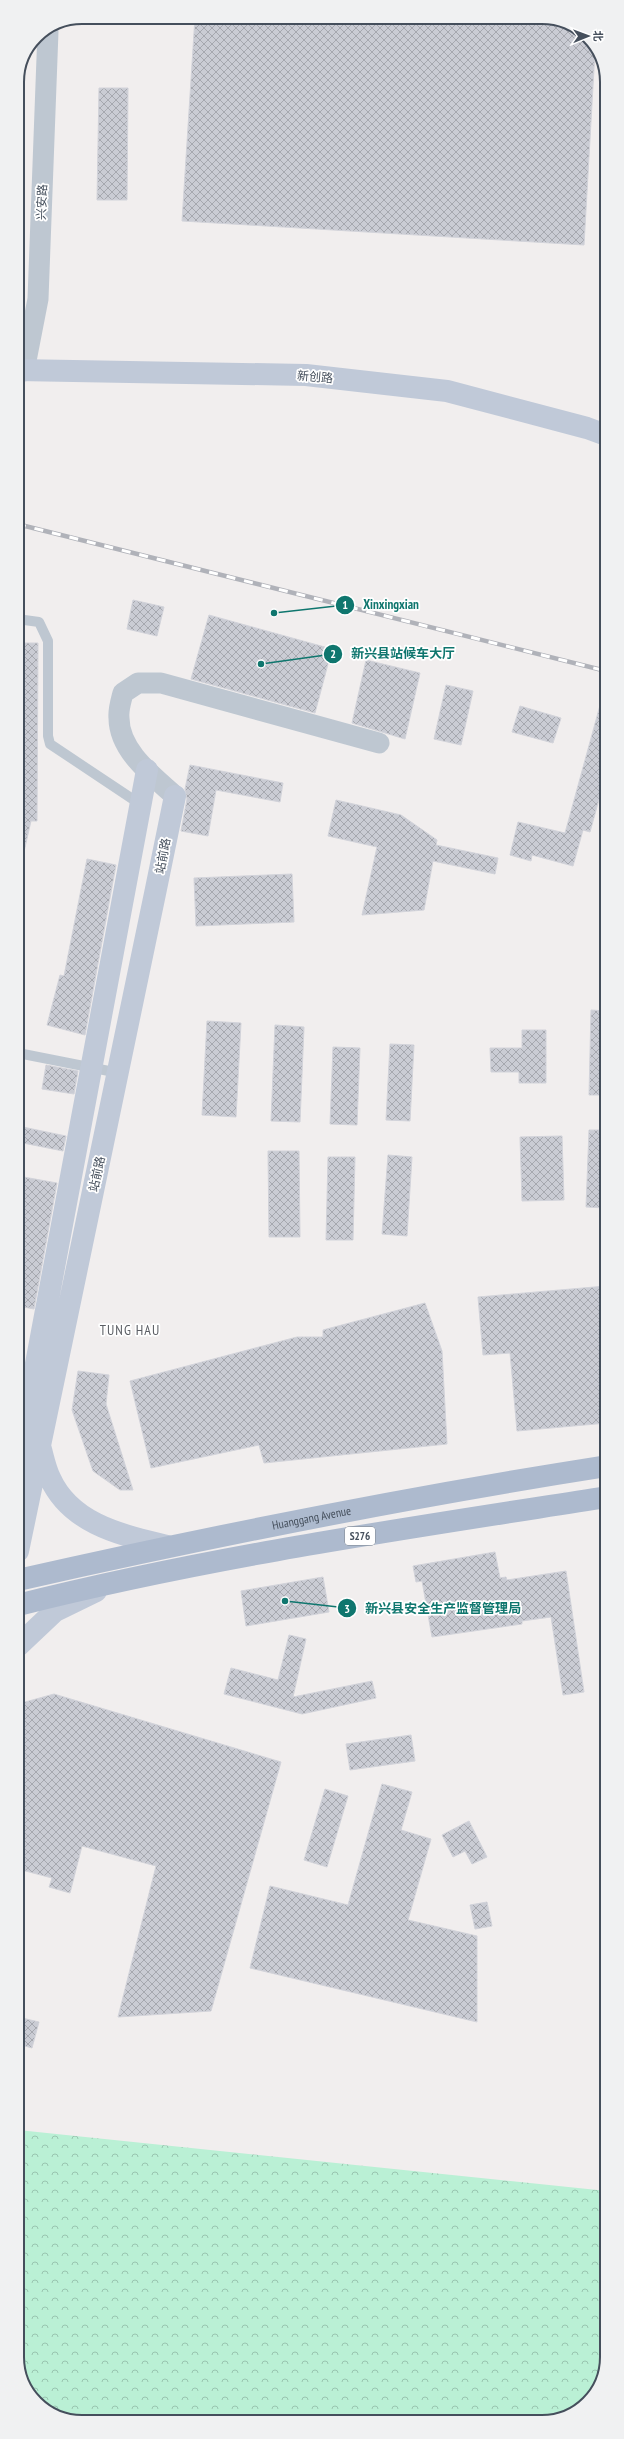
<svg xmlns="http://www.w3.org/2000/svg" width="624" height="2439" font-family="'PT Sans Narrow','Noto Sans SC',sans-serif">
<defs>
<pattern id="forest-crowns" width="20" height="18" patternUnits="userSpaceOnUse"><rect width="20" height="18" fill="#baf0d5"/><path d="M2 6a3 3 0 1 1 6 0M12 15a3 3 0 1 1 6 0" fill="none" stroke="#99c5b0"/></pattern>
<pattern id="building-cross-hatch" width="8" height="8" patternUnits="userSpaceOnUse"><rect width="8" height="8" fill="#caccd4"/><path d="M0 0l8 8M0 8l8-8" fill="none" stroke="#a6a8af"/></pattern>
</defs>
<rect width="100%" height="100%" fill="#f1eeee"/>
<path fill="url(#forest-crowns)" d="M18,2130L607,2191V2358L591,2400L555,2421L77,2422L39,2406L18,2370Z"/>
<path fill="url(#building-cross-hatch)" stroke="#d2d3da" d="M195,17L551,18L585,33L595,51L584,245L182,221Z
M99,88H128L127,200H97Z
M133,600L164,607L157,636L127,629Z
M209,615L332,649L315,713L191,679Z
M17,643H38L37,821H31L23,856H17Z
M366,660L420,673L405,739L352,723Z
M446,685L473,691L461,745L434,739Z
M602,698L606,699V774L590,832L583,830L573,866L532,855L531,861L510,855L518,822L565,833Z
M520,706L561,718L553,743L512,732Z
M190,765L283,783L280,802L216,790L208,836L181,831L187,799L185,789Z
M336,800L401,815L437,840L436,845L498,858L495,874L433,861L424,910L362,915L377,847L328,836Z
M87,859L116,865L85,1035L47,1025L60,975L64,976Z
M292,874L294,922L196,926L194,878Z
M591,1010L606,1011V1095H589Z
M207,1021L241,1023L236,1117L202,1115Z
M275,1025L304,1027L300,1122L271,1121Z
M522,1030H546V1083H519V1072H491L490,1048H522Z
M390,1044L414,1045L410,1121L386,1120Z
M333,1047L360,1048L357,1125L330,1124Z
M46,1065L78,1071L74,1094L42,1089Z
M18,1126L66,1136L63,1151L18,1142Z
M589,1130H606V1208L586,1207Z
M562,1136L564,1200L522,1201L520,1137Z
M268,1151H299L300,1237H269Z
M388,1155L412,1157L407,1236L382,1234Z
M328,1157H355L353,1240H326Z
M18,1176L57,1183L34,1309L18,1306Z
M606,1286L607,1423L517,1431L510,1353L483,1355L478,1297Z
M425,1303L442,1351L447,1444L264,1463L259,1445L151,1468L130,1381L297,1337H323V1330Z
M78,1371L109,1375L106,1404L133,1490H120L93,1471L72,1410Z
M495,1552L500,1578L506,1577L507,1580L566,1571L584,1692L563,1695L551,1617L522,1621V1624L432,1637L422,1581L416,1582L413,1566Z
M323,1577L329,1612L246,1626L241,1591Z
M289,1635L306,1639L293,1697L372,1681L376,1698L302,1714L224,1694L231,1668L278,1680Z
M54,1694L281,1762L211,2011L118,2017L156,1866L82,1846L70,1893L49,1887L52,1878L18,1869V1704Z
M411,1735L415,1761L350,1770L346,1744Z
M382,1784L412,1792L401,1830L431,1839L408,1920L477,1936V2022L250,1968L270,1886L348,1905Z
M325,1789L348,1796L327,1867L304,1860Z
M469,1821L487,1857L472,1864L465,1851L453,1857L442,1835Z
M487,1902L492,1926L475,1929L470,1905Z
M18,2017L39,2022L32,2048L18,2044Z"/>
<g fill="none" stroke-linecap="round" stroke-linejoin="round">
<path stroke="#bec7d1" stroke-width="10" d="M17,619L39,622L48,641V736L50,744L140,804
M18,1053L119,1073"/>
<path stroke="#bec7d1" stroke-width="21" d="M24,371L38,299L48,31
M175,796C153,776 119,751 119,718C118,710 121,701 123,693L138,683H161L379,743"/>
<path stroke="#c0c9d8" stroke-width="22" d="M17,370L306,375L447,391L587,428L606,435
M40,1446C43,1456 45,1468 50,1478C71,1525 123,1535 167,1546
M18,1460L147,770
M18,1551C68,1299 124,1048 175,796
M18,1646L55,1611L96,1591"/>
<g stroke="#adbace" stroke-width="22">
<path id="s1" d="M18,1580C213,1536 409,1497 607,1466"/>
<path d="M18,1605C212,1556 409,1528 607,1497"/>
</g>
<defs>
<path id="rail" d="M17,524L606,671"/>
</defs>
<use href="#rail" stroke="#b0b2b9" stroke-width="4.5"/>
<use href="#rail" stroke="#fff" stroke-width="3" stroke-dasharray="9" stroke-linecap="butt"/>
</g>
<g text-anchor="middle" stroke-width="3.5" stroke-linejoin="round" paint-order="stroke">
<rect fill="#fff" stroke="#7d848d" stroke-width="1" x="345" y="1527" width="30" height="18" rx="3"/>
<g font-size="11" font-weight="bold" fill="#454f5c">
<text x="360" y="1540">S276</text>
</g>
<g font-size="12" fill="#454f5c" stroke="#fff">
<text transform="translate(42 202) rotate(-88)" y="4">兴安路</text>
<text transform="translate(315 377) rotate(5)" y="4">新创路</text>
<text transform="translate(163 856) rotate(-79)" y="4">站前路</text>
<text transform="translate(97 1174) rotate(-78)" y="4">站前路</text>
<text dy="4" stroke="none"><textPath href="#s1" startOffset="300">Huanggang Avenue</textPath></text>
</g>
<g font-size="14" letter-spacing="1" fill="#5a5d63" stroke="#fff">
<text x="130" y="1335">TUNG HAU</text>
</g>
</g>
<path d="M0 0H624V2439H0ZM82 24H542A58 58 0 0 1 600 82V2357A58 58 0 0 1 542 2415H82A58 58 0 0 1 24 2357V82A58 58 0 0 1 82 24Z" fill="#f0f1f2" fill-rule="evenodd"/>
<path fill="none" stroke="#454f5c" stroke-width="2" d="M82 24H542A58 58 0 0 1 600 82V2357A58 58 0 0 1 542 2415H82A58 58 0 0 1 24 2357V82A58 58 0 0 1 82 24Z"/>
<path fill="none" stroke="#0f766e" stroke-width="1.5" d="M274 613L345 605M261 664L333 654M285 1601L347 1608"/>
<g fill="#0f766e" stroke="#fff" stroke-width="1.5">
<circle cx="274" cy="613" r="4"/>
<circle cx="261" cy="664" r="4"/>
<circle cx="285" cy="1601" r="4"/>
<circle cx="345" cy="605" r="10"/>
<circle cx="333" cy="654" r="10"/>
<circle cx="347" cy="1608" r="10"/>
</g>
<g font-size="12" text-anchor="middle" font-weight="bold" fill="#fff">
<text x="345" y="609">1</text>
<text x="333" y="658">2</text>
<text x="347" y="1613">3</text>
</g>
<g font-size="13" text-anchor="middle" font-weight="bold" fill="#0f766e" stroke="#fff" stroke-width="3.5" stroke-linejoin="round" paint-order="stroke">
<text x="391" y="609">Xinxingxian</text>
<text x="403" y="658">新兴县站候车大厅</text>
<text x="443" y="1613">新兴县安全生产监督管理局</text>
</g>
<g transform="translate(588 36) rotate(89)" stroke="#ffffff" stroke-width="3" paint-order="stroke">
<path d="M0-3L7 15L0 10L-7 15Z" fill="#454f5c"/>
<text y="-6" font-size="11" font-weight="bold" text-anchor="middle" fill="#454f5c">北</text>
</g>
</svg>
